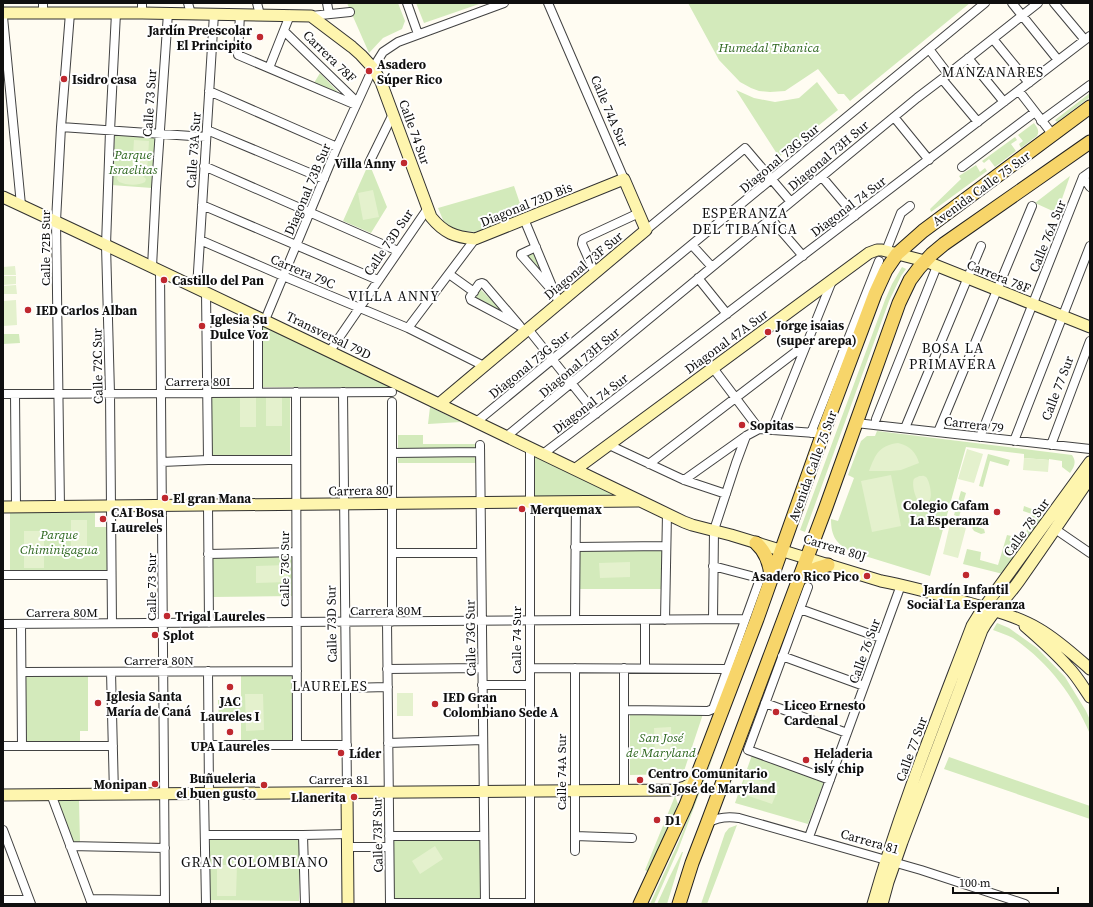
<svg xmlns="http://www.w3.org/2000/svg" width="1093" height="907" font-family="'Source Serif 4',serif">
<rect width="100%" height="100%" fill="#fffcf2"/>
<path fill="#d3eabb" d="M347,3H398L405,21L402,29L383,38L369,53Z
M416,3H482L424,23Z
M688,3H970L850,101L844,94H838L818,69L785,91L770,92L759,91L751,88L740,82L719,60Z
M320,73L339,93L314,83Z
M817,82L838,110L779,157L736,90L754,98L775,102L799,98Z
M1090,93V97L1057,122L1055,120Z
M1034,123C1037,127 1040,131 1037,136L1021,148L1019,144L1023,141L1018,135Z
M115,135L156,138L152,188L111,185Z
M1015,137L1017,140L1011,144L1016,151L995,167L989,159L984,163L982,161Z
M369,163L387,207L371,233L343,221Z
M976,165L980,172L985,168L987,171L931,212L930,209L961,179L959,176Z
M1070,176L1057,213L1035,203Z
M514,186L524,215L475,232L463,231L453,229L444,222L438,208Z
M534,252L542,273L527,256Z
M902,267L906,269L901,276L889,301L805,532L800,530L885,300L892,284Z
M479,288L505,313L473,297Z
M260,323L397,388L260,387Z
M3,334H19L20,343L3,344Z
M290,395V455L210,456V396Z
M430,407L461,422L428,424Z
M877,431L1072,455C1077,462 1074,467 1070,473L1062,467V461L1049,459V460L1024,458V454L966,447L930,576L852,552C836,544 831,536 831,519L838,521L854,478L848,475L861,441L867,436H875Z
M398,435H423V444H477V463H398Z
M533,454L625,497L532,499Z
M988,454L1010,460L1008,466L990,461L983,487L979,486Z
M961,491L966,493L959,517L954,515Z
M1024,506L1037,511L1045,516L1003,574L963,564L967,549L981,552L980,560L998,565L1007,535L1024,539L1032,514L1023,511Z
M10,513H95V527H108V570H10Z
M974,526L984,529L985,533L981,534L974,531L972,528Z
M578,549H664L665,589H578Z
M212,555H294V596L212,597Z
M997,623L1009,628L1037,648L1065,677L1086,711L1090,720V734C1074,696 1047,661 1013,638C1007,635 999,632 993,630Z
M294,673V742L241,743V721H219L218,700L241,699V674Z
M88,675V731H80V741L26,742L25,676Z
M630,714H703L683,774L630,775Z
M719,741L678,850L654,904H650L679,841Z
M752,755L824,782L808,824L735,803Z
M949,757L1090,806V819L944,769Z
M675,796L678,804L648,872L645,870Z
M54,800H79L80,842L71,843Z
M737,825L707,904H701L725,833L729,828Z
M210,837L300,838L299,901L210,900Z
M394,840H482V899L394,900Z
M682,852H683L667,904H657L669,878Z"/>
<path fill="#e4f1cd" d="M134,140L149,141L147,172L132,171Z
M121,172L141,174L146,179L145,182C138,186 126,185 119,182L117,179L118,175Z
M373,190L379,217L363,220L358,193Z
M15,266L16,275H3V267Z
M3,276H16V284L3,285Z
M16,285L17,294H3V286Z
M16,300L17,325L3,326V301Z
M266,396H282V426H266Z
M240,397H256V427H240Z
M898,443C910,446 916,452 919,463L901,470L891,471H869C876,454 878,446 898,443Z
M967,449L983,454L974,483L958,479Z
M1024,458L1049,460L1048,472L1023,470Z
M891,475L901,526L872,532L861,481Z
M920,476C922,476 923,475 926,477C930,481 935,503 925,504C916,506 911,484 914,479C915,478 919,476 920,476Z
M71,520H87V550H71Z
M950,524L966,528L958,558L943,554Z
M24,531H44V568H24Z
M630,562V577L600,578L599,563Z
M288,565V582L256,583V566Z
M397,693H413V716H397Z
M245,694H263L264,730L246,731Z
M671,727L672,756L655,757L654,728Z
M746,776L779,787L772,804L740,793Z
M435,846L443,859L420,874L412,861Z
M217,865H237L236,896H217Z"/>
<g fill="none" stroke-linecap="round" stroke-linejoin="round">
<defs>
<path id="street" d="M43,3V13
M188,3L191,14
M257,3L260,15
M327,3L329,14
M407,3L418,34
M548,3L624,179
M1012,3L1058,60
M1054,3L1085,40
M142,13V3
M240,14L238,55L356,105
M311,16L350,12
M3,17L21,205
M284,31L357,102
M993,39L1029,83
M929,49L948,74
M968,58L1004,102
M269,68L290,15
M942,79L978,122
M209,91L337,147
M1019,91L1053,135
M894,117L929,160
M1041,121L1090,85
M61,127L206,137
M207,130L324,179
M369,163L393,114
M204,166L398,251
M962,167L1035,112
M822,177L855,216
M1083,177L1090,187
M1083,177L1090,172
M202,205L378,280
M524,219L559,303
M771,219L803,256
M646,230L745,148L791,202
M200,240L283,276L408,328L484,366
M692,245L712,267
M536,247L521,254V255L550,288
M886,251L901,213L910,206
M152,267L156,188L168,13
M160,270L165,904
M595,273L582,244L583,239L639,213
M449,274L474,292
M698,278L727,314
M482,283L484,284L520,326L471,300L470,297L479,284Z
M197,288L214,14
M206,292L208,460
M265,320L337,147L373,68L383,52L398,42L504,3
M408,328L475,239
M528,329L596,414
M330,351L428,208
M713,368L759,429L815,433
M258,392V317
M296,392L297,745
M343,392L347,793
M3,394L392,392
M15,394L16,507
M876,419L937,266
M476,421L480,419L985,3
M856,423L1090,449
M905,428L981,246
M772,430L832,281
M938,432L1032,206
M811,433L879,261
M507,436L917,98L942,79L1038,3
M980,437L1083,177
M1014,441L1090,246
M480,445L485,903
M609,445L684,480L726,494
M1051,445L1090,341
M392,453L480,452
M543,454L1090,36
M162,462L208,460H296
M649,464L806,344
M684,480L746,436L759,429
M208,506L209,623
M60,507L56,221L61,127L70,13
M1055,529L1090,553
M575,547L666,546
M392,553H481
M208,554L296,552
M713,566L751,576
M3,575H111
M808,587L748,750L830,780
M800,609L881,638
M713,619L714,530L736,463L746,436
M575,620L576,502
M665,620L667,513
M387,622L390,904
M392,622V402
M112,623L110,393L106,245L110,131L116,13
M3,624L745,619
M21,624L22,746
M782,656L864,686
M530,668L727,669
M624,668V790
M645,668V620
M387,669L482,668
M208,671L209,794
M22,672L297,671
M111,672L114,794
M482,685H530
M346,688L388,687
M765,703L847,733
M624,710L708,711L713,709L760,579
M388,743L483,740
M208,745H347
M3,746H113
M51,794L92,904
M204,794L206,904
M707,823C718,817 728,816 739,818L921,870L1025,904
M3,830L31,904
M205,835H303L348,834
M303,835L305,904
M389,836H484
M575,836L632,838
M809,837L901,585
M70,846L165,848
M348,847H389
M575,851V668
M90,899L165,900
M3,900H29
M390,903H530
M530,904V447"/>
<path id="secondary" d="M3,13H142L311,16L352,47L361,55L373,68L381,82L431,217C444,233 455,237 475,239L624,179L646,230L439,404
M3,197C231,303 457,413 684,522L692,525L731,535L881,581C907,586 933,593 958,600C986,608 1015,615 1039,629C1058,640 1074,655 1090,669
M576,469L869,253L877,250H882L925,261L1090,327
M3,507L638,501
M1025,626C1040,639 1055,652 1068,667C1077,676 1083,687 1090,697
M347,793L348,904
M3,795L674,790L685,787L695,781
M873,904C900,809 937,718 972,626L980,613L1090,462
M882,904L888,882L902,842L982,630C992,612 1007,598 1019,581C1043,547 1066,513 1090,478"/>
<path id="primary" d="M756,543C766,552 770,563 771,577
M798,578C808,571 817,568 828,565
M640,904L686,805L757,619L823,433L875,294L886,270L897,254L923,231L1090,107
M679,904L692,863L707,824L826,507L899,303L910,280L919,268L932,254L944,244L1090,142"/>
</defs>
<use href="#street" stroke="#424242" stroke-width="10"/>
<use href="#secondary" stroke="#313131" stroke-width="13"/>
<use href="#primary" stroke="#202020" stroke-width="15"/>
<use href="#street" stroke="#fff" stroke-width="8"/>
<use href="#secondary" stroke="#fef5ae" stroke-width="11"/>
<use href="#primary" stroke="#f7d56a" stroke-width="13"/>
</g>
<g fill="#bf282f" stroke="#fff" stroke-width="1.5">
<circle cx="260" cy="37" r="4"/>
<circle cx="369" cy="71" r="4"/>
<circle cx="64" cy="79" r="4"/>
<circle cx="404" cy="163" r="4"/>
<circle cx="164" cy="280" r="4"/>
<circle cx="28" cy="310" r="4"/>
<circle cx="202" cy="326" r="4"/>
<circle cx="768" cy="332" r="4"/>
<circle cx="742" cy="425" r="4"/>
<circle cx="165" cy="498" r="4"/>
<circle cx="522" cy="509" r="4"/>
<circle cx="997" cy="512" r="4"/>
<circle cx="103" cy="519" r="4"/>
<circle cx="966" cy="575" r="4"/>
<circle cx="867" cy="576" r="4"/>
<circle cx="167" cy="616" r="4"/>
<circle cx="155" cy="635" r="4"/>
<circle cx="230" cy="687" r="4"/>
<circle cx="98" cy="703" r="4"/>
<circle cx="435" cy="704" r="4"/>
<circle cx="776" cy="712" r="4"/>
<circle cx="230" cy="732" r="4"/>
<circle cx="341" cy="753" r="4"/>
<circle cx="806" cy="760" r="4"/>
<circle cx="640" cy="780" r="4"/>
<circle cx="155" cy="784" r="4"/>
<circle cx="264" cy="785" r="4"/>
<circle cx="354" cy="797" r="4"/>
<circle cx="657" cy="820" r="4"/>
</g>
<g text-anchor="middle" stroke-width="4" stroke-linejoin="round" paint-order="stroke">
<g font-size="13" font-weight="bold" fill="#0f0f0f" stroke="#fff" text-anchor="start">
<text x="252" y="35" text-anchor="end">Jardín Preescolar<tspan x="252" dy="15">El Principito</tspan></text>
<text x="377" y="69">Asadero<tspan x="377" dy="15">Súper Rico</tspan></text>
<text x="72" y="84">Isidro casa</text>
<text x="396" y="168" text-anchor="end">Villa Anny</text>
<text x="172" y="285">Castillo del Pan</text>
<text x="36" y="315">IED Carlos Alban</text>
<text x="210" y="324">Iglesia Su<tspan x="210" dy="15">Dulce Voz</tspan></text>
<text x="776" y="330">Jorge isaias<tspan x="776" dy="15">(super arepa)</tspan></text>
<text x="750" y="430">Sopitas</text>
<text x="173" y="503">El gran Mana</text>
<text x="989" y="510" text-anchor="end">Colegio Cafam<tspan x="989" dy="15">La Esperanza</tspan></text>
<text x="530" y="514">Merquemax</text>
<text x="111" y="517">CAI Bosa<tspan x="111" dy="15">Laureles</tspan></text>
<text x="859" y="581" text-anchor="end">Asadero Rico Pico</text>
<text x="966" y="594" text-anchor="middle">Jardín Infantil<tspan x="966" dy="15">Social La Esperanza</tspan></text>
<text x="175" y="621">Trigal Laureles</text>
<text x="163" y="640">Splot</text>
<text x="106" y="701">Iglesia Santa<tspan x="106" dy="15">María de Caná</tspan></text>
<text x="443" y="702">IED Gran<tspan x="443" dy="15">Colombiano Sede A</tspan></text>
<text x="230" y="706" text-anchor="middle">JAC<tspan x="230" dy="15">Laureles I</tspan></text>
<text x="784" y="710">Liceo Ernesto<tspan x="784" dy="15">Cardenal</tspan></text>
<text x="230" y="751" text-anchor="middle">UPA Laureles</text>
<text x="349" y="758">Líder</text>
<text x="814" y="758">Heladeria<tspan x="814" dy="15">isly chip</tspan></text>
<text x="648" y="778">Centro Comunitario<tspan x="648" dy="15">San José de Maryland</tspan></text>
<text x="256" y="783" text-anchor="end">Buñueleria<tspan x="256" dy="15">el buen gusto</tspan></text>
<text x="147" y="789" text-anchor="end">Monipan</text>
<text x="346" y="802" text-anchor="end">Llanerita</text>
<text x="665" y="825">D1</text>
</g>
<g font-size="13" font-style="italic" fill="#2e671f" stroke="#fff">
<text x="769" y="52">Humedal Tibanica</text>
<text x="133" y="159">Parque<tspan x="133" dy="15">Israelitas</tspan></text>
<text x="59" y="539">Parque<tspan x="59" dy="15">Chiminigagua</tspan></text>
<text x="661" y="742">San José<tspan x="661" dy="15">de Maryland</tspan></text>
</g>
<g font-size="13" fill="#0f0f0f" stroke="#fff">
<text transform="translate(330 56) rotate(44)" y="5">Carrera 78F</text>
<text transform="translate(149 103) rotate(-86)" y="5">Calle 73 Sur</text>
<text transform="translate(610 111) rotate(67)" y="5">Calle 74A Sur</text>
<text transform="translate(415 132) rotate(70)" y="5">Calle 74 Sur</text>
<text transform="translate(193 150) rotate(-86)" y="5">Calle 73A Sur</text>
<text transform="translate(828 155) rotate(-40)" y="5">Diagonal 73H Sur</text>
<text transform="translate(779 158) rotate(-40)" y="5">Diagonal 73G Sur</text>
<text transform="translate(981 188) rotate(-36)" y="5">Avenida Calle 75 Sur</text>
<text transform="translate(307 189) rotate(-67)" y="5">Diagonal 73B Sur</text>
<text transform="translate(526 204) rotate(-22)" y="5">Diagonal 73D Bis</text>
<text transform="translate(848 206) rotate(-37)" y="5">Diagonal 74 Sur</text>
<text transform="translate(1047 236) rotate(-68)" y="5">Calle 76A Sur</text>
<text transform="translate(388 242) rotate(-56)" y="5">Calle 73D Sur</text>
<text transform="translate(45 248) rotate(-90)" y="5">Calle 72B Sur</text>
<text transform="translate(583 265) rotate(-40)" y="5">Diagonal 73F Sur</text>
<text transform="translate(303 271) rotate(23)" y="5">Carrera 79C</text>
<text transform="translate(999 276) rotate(22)" y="5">Carrera 78F</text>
<text transform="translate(329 335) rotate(26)" y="5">Transversal 79D</text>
<text transform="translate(726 341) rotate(-36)" y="5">Diagonal 47A Sur</text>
<text transform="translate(579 362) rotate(-40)" y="5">Diagonal 73H Sur</text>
<text transform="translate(529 364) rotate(-39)" y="5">Diagonal 73G Sur</text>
<text transform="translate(97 366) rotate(-91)" y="5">Calle 72C Sur</text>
<text x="198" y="386">Carrera 80I</text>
<text transform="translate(1057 388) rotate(-69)" y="5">Calle 77 Sur</text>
<text transform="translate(590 403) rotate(-37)" y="5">Diagonal 74 Sur</text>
<text transform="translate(974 424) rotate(7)" y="5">Carrera 79</text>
<text transform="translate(812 466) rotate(-70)" y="5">Avenida Calle 75 Sur</text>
<text transform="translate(361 490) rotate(-1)" y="5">Carrera 80J</text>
<text transform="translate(1026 527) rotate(-54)" y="5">Calle 78 Sur</text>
<text transform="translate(835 547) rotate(17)" y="5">Carrera 80J</text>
<text transform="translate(284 569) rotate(-90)" y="5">Calle 73C Sur</text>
<text transform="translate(151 587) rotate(-90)" y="5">Calle 73 Sur</text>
<text x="386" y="615">Carrera 80M</text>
<text x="62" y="617">Carrera 80M</text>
<text transform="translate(331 624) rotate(-91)" y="5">Calle 73D Sur</text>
<text transform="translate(470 638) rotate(-91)" y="5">Calle 73G Sur</text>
<text transform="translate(516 640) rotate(-90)" y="5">Calle 74 Sur</text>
<text transform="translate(864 651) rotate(-70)" y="5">Calle 76 Sur</text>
<text x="159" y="665">Carrera 80N</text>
<text transform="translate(911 749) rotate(-70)" y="5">Calle 77 Sur</text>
<text transform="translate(561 772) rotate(-90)" y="5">Calle 74A Sur</text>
<text x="339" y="784">Carrera 81</text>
<text transform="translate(377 835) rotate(-91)" y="5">Calle 73F Sur</text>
<text transform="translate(870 841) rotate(16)" y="5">Carrera 81</text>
</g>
<g font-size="14" letter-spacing="1" fill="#0f0f0f" stroke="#fff">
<text x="993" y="77">MANZANARES</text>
<text x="745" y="218">ESPERANZA<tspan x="745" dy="16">DEL TIBANÍCA</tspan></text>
<text x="394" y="301">VILLA ANNY</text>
<text x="953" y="353">BOSA LA<tspan x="953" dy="16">PRIMAVERA</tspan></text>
<text x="330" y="691">LAURELES</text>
<text x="255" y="867">GRAN COLOMBIANO</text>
</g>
</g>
<rect width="1093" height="907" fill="none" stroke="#0f0f0f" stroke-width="8"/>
<path d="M953 887v6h105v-6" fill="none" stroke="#0f0f0f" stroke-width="2"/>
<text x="959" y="887" font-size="12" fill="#0f0f0f" stroke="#ffffff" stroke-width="3" paint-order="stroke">100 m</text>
</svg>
